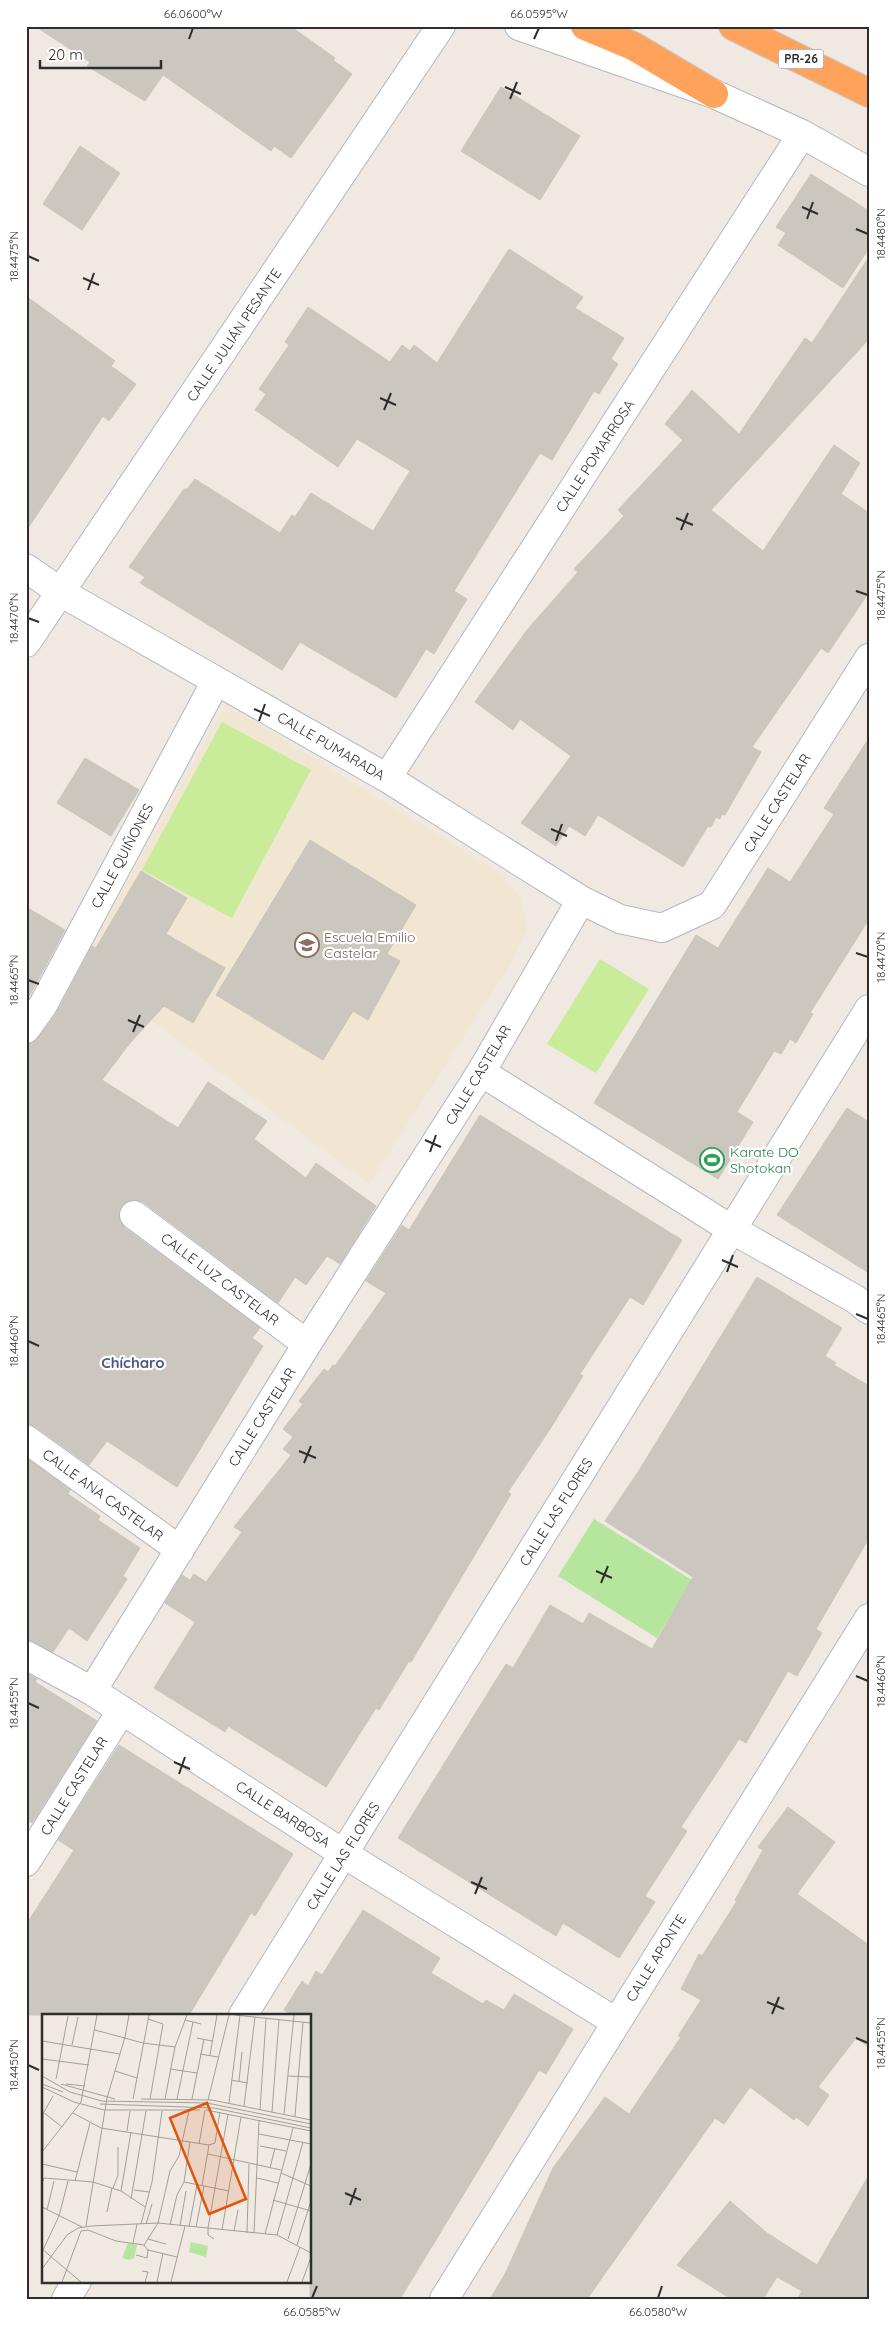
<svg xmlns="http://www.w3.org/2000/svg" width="895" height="2325" font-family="Quicksand,sans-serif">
<rect width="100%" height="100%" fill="#efe9e1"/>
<path fill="#f0e6d1" d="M226,705L501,873L521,898L527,929L513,960L369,1184L80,967Z"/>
<path fill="#b6e59e" d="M594,1519L692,1580L657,1638L558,1576Z"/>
<path fill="#c9ec9a" d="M222,722L311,770L232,918L142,870Z
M600,959L649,989L596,1073L547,1044Z"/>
<path fill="#cbc7bf" stroke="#cbc5ba" d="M35,26H290L335,58L333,60L352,74L291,158L274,146L271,151L163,75L145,101L87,66L90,62Z
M501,87L580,136L540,200L461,151Z
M80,146L120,173L82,230L43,204Z
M811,174L869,211V248L843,288L778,245L786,233L776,227Z
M509,249L583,297L575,308L624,338L611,359L618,364L599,394L594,391L552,460L540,453L454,591L467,599L434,654L426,649L396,698L300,642L282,670L140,583L145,577L129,567L184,489H187L195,479L280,533L292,515L295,517L311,493L373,531L410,471L357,439L338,467L255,410L266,394L259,389L289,345L285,342L308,307L390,362L402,345L410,351L414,345L437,363Z
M869,257V339L711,510L763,551L834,445L860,463L841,494L869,513V592L828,653L821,648L752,747L761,752L725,815L722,814L720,819L716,817L711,827L708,826L683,867L598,815L585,836L569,826L556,846L521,823L571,756L520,719L513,730L475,702L527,630L578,572L574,569L624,516L618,510L683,440L665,424L692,390L739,434L805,338L812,343Z
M26,296L115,361L111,366L136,384L109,421L103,416L26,531Z
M869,738V919L810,1013L813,1014L796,1043L790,1039L781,1054L774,1051L737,1112L753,1122L718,1179L594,1103L696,935L718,948L768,868L790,882L834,814L824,808Z
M85,758L139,790L111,836L57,803Z
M310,840L416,905L387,954L400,961L368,1020L353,1011L323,1060L216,995Z
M141,871L187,898L166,934L225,968L193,1023L164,1006L130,1043L102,1080L178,1128L208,1082L267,1121L254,1139L306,1178L316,1163L376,1206L340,1264L327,1256L306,1285L295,1277L278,1303L143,1202L136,1200L128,1201L121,1206L119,1213L120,1221L125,1228L260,1328L252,1338L263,1346L177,1487L107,1441L89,1465L35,1426L26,1424V1044L33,1043L38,1038L56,1014L92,946L96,948Z
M26,907L65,930L26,1002Z
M847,1108L869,1122V1273L777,1215Z
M480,1115L682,1240L643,1305L630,1297L580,1374L583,1376L550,1429L508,1492L511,1494L411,1662L409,1661L379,1710L376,1708L326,1787L228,1726L225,1732L154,1688L195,1622L165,1603L182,1575L190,1580L194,1574L206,1582L242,1532L234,1527L291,1455L283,1449L293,1437L283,1429L303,1404L299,1401L324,1369L328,1372L333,1365L335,1366L386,1293L366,1281L402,1225L409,1230Z
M757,1277L842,1328L825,1356L836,1363L834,1365L869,1386V1538L816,1629L822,1633L797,1676L788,1671L746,1743L739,1739L681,1827L687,1831L645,1896L655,1902L619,1958L563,1923L556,1936L398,1838L506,1664L513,1668L550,1605L583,1624L589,1613L652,1649L693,1577L605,1521L640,1469Z
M26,1458L70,1490L68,1494L100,1516L98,1520L140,1548L123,1576L127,1579L87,1641L69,1628L53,1652L26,1639Z
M26,1673L37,1679L35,1682L97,1721L32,1823L26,1819Z
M119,1745L293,1854L255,1916L251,1913L189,2015H26V1925L74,1850L58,1840Z
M788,1807L835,1842L797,1894L869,1945V2047L856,2038L818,2087L829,2095L808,2126L796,2117L794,2120L750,2087L724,2124L715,2118L587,2299H490L505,2274L553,2168L605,2097L629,2114L681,2037L678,2036L701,2000L681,1989L699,1954L702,1956L737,1901L735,1900L763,1850L758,1847Z
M363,1910L440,1958L431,1973L483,2004L486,2000L504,2010L514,1994L573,2029L546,2074L539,2070L400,2299H310V2015H292L284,2010L302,1981L308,1986L316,1971L322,1975Z
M869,2175V2299H797L802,2291L777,2277L763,2299H731L677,2265L730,2201L767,2233L817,2265Z"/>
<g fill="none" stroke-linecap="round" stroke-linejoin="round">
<defs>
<path id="minor" d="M519,26L714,94L802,134L869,172
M26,568L62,593L387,778L581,900L620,919L662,928L712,905L869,658
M26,643L441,26
M387,778L802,134
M26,1029L43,1005L216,681
M481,1072L731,1229L855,1299L869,1310
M134,1215L307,1344
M26,1439L180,1550
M26,1655L92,1691L344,1854L616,2022
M92,1691L307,1344L481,1072L581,900
M26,1862L122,1710
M243,2015L869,1009
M66,2299L77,2281
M444,2299L869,1618"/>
<path id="motorway" d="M585,26L633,46L714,94
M733,26L869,93"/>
</defs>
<use href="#minor" stroke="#b4b7c1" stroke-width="30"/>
<use href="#motorway" stroke="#c9c9c9" stroke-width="30"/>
<use href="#minor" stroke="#fff" stroke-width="28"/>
<use href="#motorway" stroke="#ffa35c" stroke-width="28"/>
</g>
<path fill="none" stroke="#2e2e2e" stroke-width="2" d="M189,39L193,28M534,39L539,28M505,87L521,94M510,99L517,82M802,207L818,214M807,219L813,202M856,229L868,234M28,256L39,261M83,278L99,285M88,290L94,273M380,398L396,405M384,410L391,393M676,518L693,525M681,530L688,513M856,591L868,595M28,618L39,622M254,709L270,716M259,721L265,704M551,829L567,836M556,841L562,824M856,953L868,957M28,980L39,984M128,1020L144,1027M133,1032L140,1015M425,1140L441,1147M430,1152L436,1135M722,1260L738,1267M727,1272L733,1255M856,1314L868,1319M28,1341L39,1346M299,1451L316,1458M304,1463L311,1446M596,1571L612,1578M601,1583L608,1566M856,1676L868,1681M28,1703L39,1708M174,1762L190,1769M179,1774L185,1757M471,1882L487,1889M475,1894L482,1877M767,2002L784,2009M772,2014L779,1997M856,2038L868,2043M28,2065L39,2070M345,2193L361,2200M350,2205L356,2188M312,2298L317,2286M658,2298L662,2286"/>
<defs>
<symbol id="school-ring" viewBox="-11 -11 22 22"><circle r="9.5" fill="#fff" stroke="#8d6e63" stroke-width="1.5"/><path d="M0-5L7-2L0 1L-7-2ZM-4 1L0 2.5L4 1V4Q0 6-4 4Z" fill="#8d6e63"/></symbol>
<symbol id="stadium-ring" viewBox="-11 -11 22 22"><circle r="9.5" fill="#fff" stroke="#2e9e5b" stroke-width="1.5"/><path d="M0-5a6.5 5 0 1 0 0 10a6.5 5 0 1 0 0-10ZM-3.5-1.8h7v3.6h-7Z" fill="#2e9e5b"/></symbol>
</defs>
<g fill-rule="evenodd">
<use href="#school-ring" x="293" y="931" width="28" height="28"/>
<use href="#stadium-ring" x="698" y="1146" width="28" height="28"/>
</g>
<g text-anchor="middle" stroke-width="4.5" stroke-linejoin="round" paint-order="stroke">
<rect fill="#fff" stroke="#6d6d6d" stroke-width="1" x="778.5" y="49.5" width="45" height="19" rx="4"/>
<g font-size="12" font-weight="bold" fill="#2e2e2e">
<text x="801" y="63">PR-26</text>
</g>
<g font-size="14" fill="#2e2e2e" stroke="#fff">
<text transform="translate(234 335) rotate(-56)" y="5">CALLE JULIÁN PESANTE</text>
<text transform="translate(595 456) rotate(-57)" y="5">CALLE POMARROSA</text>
<text transform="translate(331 746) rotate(30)" y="5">CALLE PUMARADA</text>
<text transform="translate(777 803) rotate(-58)" y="5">CALLE CASTELAR</text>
<text transform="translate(122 856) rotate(-62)" y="5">CALLE QUIÑONES</text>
<text transform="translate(478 1075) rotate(-59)" y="5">CALLE CASTELAR</text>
<text transform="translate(220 1279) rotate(37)" y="5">CALLE LUZ CASTELAR</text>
<text transform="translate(262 1417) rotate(-58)" y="5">CALLE CASTELAR</text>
<text transform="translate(103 1495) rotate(36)" y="5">CALLE ANA CASTELAR</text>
<text transform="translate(556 1512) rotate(-58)" y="5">CALLE LAS FLORES</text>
<text transform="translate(74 1786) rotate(-58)" y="5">CALLE CASTELAR</text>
<text transform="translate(283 1814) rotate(33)" y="5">CALLE BARBOSA</text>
<text transform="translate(343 1856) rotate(-58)" y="5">CALLE LAS FLORES</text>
<text transform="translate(656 1958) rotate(-58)" y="5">CALLE APONTE</text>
</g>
<g font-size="14" fill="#785e54" stroke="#fff" text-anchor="start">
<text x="324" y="942">Escuela Emilio<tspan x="324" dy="16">Castelar</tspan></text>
</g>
<g font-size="14" fill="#27864d" stroke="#fff" text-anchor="start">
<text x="730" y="1157">Karate DO<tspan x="730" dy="16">Shotokan</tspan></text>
</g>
<g font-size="15" font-weight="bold" fill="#4d5680" stroke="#fff">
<text x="133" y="1368">Chícharo</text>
</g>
</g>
<g transform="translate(42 2014)">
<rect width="269" height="269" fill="#efe9e1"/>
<path d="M86,229L95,231L92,244L87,246L80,244Z" fill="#b6e59e"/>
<path d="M149,228L166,232L164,243L147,238Z" fill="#b6e59e"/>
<path fill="none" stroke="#a29e99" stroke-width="1" d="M193,1L269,9M106,5L121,10L108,85M143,6L159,10M53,16L101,29L133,33M155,24L170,27M0,27L78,40M30,31L36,3M158,40L176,43M168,41L175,1M0,45L47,51M128,55L155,59M73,57L95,64M0,62L28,78L60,87L165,89L269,110M246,62L269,63M14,65L26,2M189,66L206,69M197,67L200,38M0,70L21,78M19,70L73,85M24,70L43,72M0,73L32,88L62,96H158M91,85L107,1M99,85L170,86L269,106M123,85L133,33L145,1M135,85L151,8M150,85L162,25M166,86L187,1M187,89L198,1M58,90L172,94L269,114M202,92L213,3M218,95L224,5M164,96L269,117M1,98V136M1,98L20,113M2,98L11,82M230,98L237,6M31,99L59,114L167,131M242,100L252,1M253,102L261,8M85,117L88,97M217,120L269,130M157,130L163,96M167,131L173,129L178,98M218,132L244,137M0,138L39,88L55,1M166,140L239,156M0,150L35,158M228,154L233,134M239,159L269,172M215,164L236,169M33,167L48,109M142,168L187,177M0,170L2,164L51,168L79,177L103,193M160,172L167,131M71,174L76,161V133M92,176L107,178M79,177L89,118M89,185L104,97M231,186L269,197M0,193L40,213M5,196L12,167M65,198L70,174M99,210L110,168L120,97M104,210L110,190M128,211L135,181L142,168L148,128M44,212L65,84L83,23L87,1M138,212L144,177M147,213L155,171M154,213L162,172M180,216L199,103M192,217L196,196M205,219L207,150M212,219L217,106M223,220L251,114M235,221L261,128M106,225L124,230M172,225L166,221V214L186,100M246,225L269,150M91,229L95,210M102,231L116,209L128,157L137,142L147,97M102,231L106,236L135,243M255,231L269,187M0,235L39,268M1,236L17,202L26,167M94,241L105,244L106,236M0,255L25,221L36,214L49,212L116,209L235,221L269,239M100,257L106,258L103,268M20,268L39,217L46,216L74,227L102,231M115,268L121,239M129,268L143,212M245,268L258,233M260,268L269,243"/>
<path fill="#df570e" fill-opacity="0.15" stroke="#df570e" stroke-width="2.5" d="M165,89L204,185L167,200L128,104Z"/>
<rect width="269" height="269" fill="none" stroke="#2e2e2e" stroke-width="2.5"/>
</g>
<rect width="895" height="2325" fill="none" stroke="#ffffff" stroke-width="55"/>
<path d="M40 60v8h121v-8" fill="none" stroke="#2e2e2e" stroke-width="2.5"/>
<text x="48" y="60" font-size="15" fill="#2e2e2e" stroke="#ffffff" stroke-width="4" paint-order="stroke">20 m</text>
<rect x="28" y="28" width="840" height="2270" fill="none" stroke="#2e2e2e" stroke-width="2"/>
<g font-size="12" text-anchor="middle" fill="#2e2e2e">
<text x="193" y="18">66.0600°W</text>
<text x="539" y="18">66.0595°W</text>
<text transform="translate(881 234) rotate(-90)" y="4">18.4480°N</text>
<text transform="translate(14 256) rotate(-90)" y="4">18.4475°N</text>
<text transform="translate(881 595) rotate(-90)" y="4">18.4475°N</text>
<text transform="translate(14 618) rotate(-90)" y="4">18.4470°N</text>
<text transform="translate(881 957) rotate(-90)" y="4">18.4470°N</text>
<text transform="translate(14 980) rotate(-90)" y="4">18.4465°N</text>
<text transform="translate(881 1319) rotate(-90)" y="4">18.4465°N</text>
<text transform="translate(14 1341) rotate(-90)" y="4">18.4460°N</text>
<text transform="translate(881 1681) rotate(-90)" y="4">18.4460°N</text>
<text transform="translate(14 1703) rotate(-90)" y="4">18.4455°N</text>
<text transform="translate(881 2043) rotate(-90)" y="4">18.4455°N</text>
<text transform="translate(14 2065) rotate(-90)" y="4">18.4450°N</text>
<text x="312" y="2316">66.0585°W</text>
<text x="658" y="2316">66.0580°W</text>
</g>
</svg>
